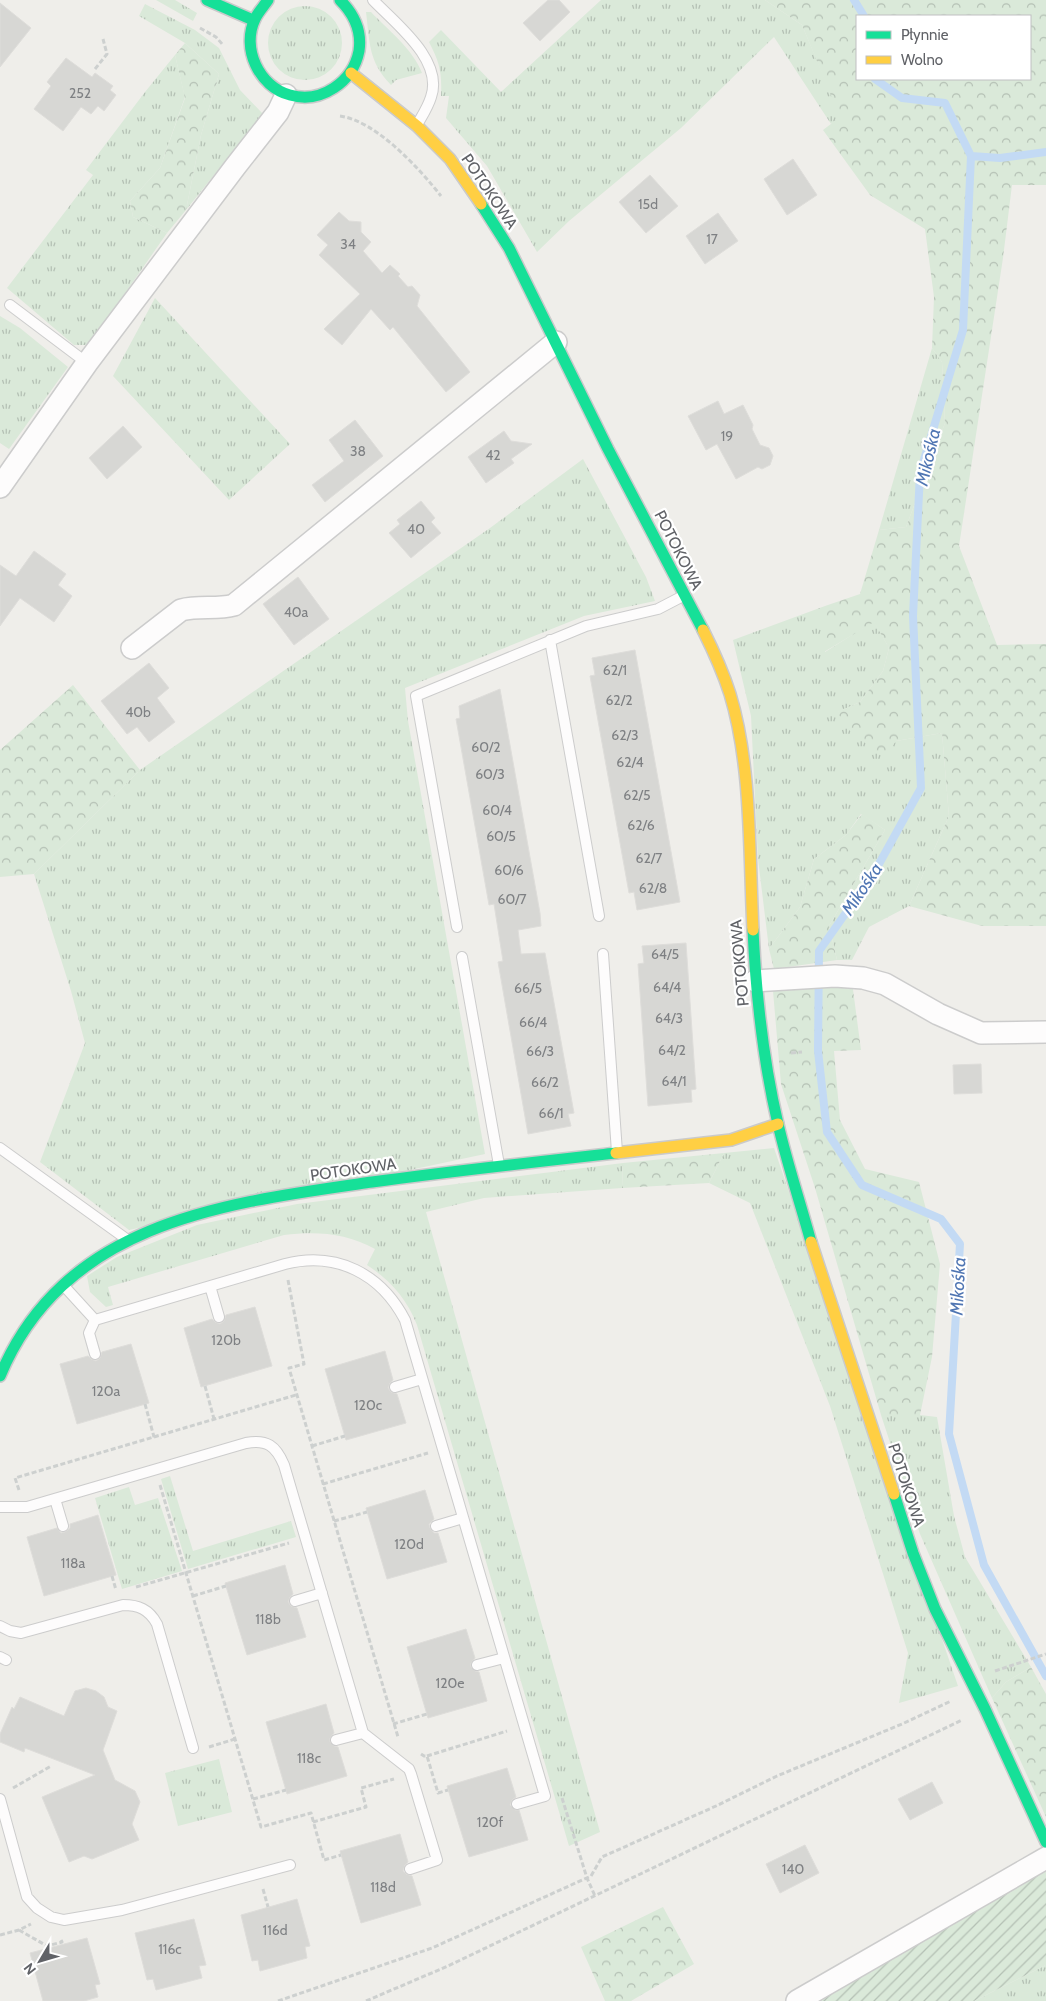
<svg xmlns="http://www.w3.org/2000/svg" width="1046" height="2001" font-family="Cabin,sans-serif">
<defs>
<pattern id="grass-tufts" width="24" height="20" patternUnits="userSpaceOnUse" patternTransform="scale(1.25)"><rect width="24" height="20" fill="#dae9d9"/><path d="M3 7l-1-3M5 7V3M7 7l1-3M15 17l-1-3M17 17v-4M19 17l1-3" fill="none" stroke="#b4c0b4"/></pattern>
<pattern id="forest-crowns" width="20" height="18" patternUnits="userSpaceOnUse" patternTransform="scale(1.25)"><rect width="20" height="18" fill="#dae9d9"/><path d="M2 6a3 3 0 1 1 6 0M12 15a3 3 0 1 1 6 0" fill="none" stroke="#b4c0b4"/></pattern>
<pattern id="garden-furrows" width="10" height="10" patternUnits="userSpaceOnUse" patternTransform="scale(1.25)"><rect width="10" height="10" fill="#dae9d9"/><path d="M-1 1l2-2M0 10L10 0M9 11l2-2" fill="none" stroke="#b4c0b4"/></pattern>
</defs>
<rect width="100%" height="100%" fill="#efeeea"/>
<path fill="url(#grass-tufts)" d="M156,0H175L197,13L193,21Z
M601,0H765L802,25L841,117L831,124L774,37L681,128L569,221L537,252L487,166L446,118L449,96H441C442,73 440,63 429,42L441,30L501,92Z
M145,4L195,30L219,48L240,90L263,114L186,210L201,135L219,74L185,43L139,16Z
M268 43a37 37 0 1 1 74 0a37 37 0 1 1-74 0Z
M366,12H371C388,30 413,49 422,73L396,80L391,85C368,61 370,43 366,12Z
M175,55L185,97L160,168L130,201L133,217L167,233L89,345H74L7,288L93,175L86,170L145,92Z
M155,298L290,444L229,500L113,376Z
M0,316L20,328L68,367L9,449L0,443Z
M932,348L942,362L945,423L906,527L879,530Z
M583,459L646,577L655,601L584,616L405,688L408,721L485,1154L129,1230L40,1162L85,1043L71,991L34,874L140,770L490,528Z
M825,606V652L874,621L889,648L883,671L860,702L838,712L896,741L942,733L949,816L909,906L869,927L852,960H837L829,926L885,830L861,814L846,835L814,859L800,907L769,949L758,859L751,716L733,640Z
M774,1148L958,1686L899,1703L908,1653L830,1406L750,1203L709,1183L724,1153Z
M623,1163L622,1188L484,1198L426,1212L600,1832L569,1846L417,1325C407,1299 390,1280 367,1265L375,1249C346,1233 317,1231 284,1235L108,1287L113,1305L106,1307L90,1292L87,1276L117,1257L197,1225L297,1204Z
M881,1415H920L937,1417L954,1516L965,1557L1031,1667L1006,1682L992,1698L920,1534Z
M170,1476L193,1551L291,1521L296,1537L188,1569L161,1479Z
M129,1487L135,1505L158,1498L182,1571L122,1589L95,1498Z
M219,1759L232,1812L178,1826L165,1773Z
M1046,1965V2001H974Z"/>
<path fill="url(#forest-crowns)" fill-rule="evenodd" d="M765,0H1046V185H1012L1003,258L959,546L997,645L1046,644V926H982L909,906L949,816L942,733L896,741L884,758L849,730L837,712L860,702L883,671L889,648L874,622L824,652L825,606L860,594L879,530L906,527L945,423L942,362L932,348L934,297L925,229L870,195L823,130L840,117L802,25ZM857,16H1030V79H857Z
M185,43L219,74L201,135L186,210L167,233L133,217L130,201L160,168L185,98L175,55Z
M73,685L140,770L34,874L0,877V750Z
M862,814L885,830L829,926L837,960L774,969L769,949L800,907L814,859L846,835Z
M852,982L861,1050L834,1051L840,1120L865,1169L919,1182L940,1264L932,1357L920,1415H881L815,1188L781,1084L773,991Z
M724,1153L709,1183L622,1188L623,1163Z
M1031,1667L1046,1694V1817L992,1698L1006,1682Z
M663,1907L694,1964L631,2001H605L581,1947Z"/>
<path fill="url(#garden-furrows)" d="M1046,1869V1965L974,2001H819Z"/>
<g fill="none" stroke-linecap="round" stroke-linejoin="round">
<path stroke="#c3daf4" stroke-width="8" d="M854,0L864,16
M875,79L902,98L945,103L971,156L963,330L920,473L913,616L921,788L874,873L819,951L818,1051L827,1132L862,1185L941,1219L960,1244L949,1434L984,1565L1046,1676
M971,156L1000,158L1046,152"/>
</g>
<path fill="#d7d7d4" stroke="#deddda" d="M548,0H559L570,12L540,41L523,23Z
M0,3L31,28L0,67Z
M66,58L92,77L95,73L113,86L110,90L116,95L104,111L98,106L91,114L81,107L63,131L34,109L51,86L47,82Z
M793,159L817,195L787,215L764,179Z
M650,175L678,206L646,233L619,202Z
M339,212L349,221L361,222V232L371,242L363,251L382,273L390,265L400,274L398,276L408,287L412,286L420,295L417,306L470,372L446,392L393,327L390,330L371,309L342,345L324,329L360,294L319,255L328,245L317,235Z
M718,213L738,241L705,264L686,236Z
M718,401L724,414L743,405L753,425L752,429L760,445L769,448L773,456L770,465L762,469L758,467L736,479L717,444L706,450L688,416Z
M355,420L383,456L325,502L312,485L344,461L329,440Z
M123,426L142,447L107,479L89,458Z
M504,431L511,441L532,444L511,459L514,463L486,483L468,457Z
M421,501L435,518L431,522L441,533L411,558L389,533L400,524L397,520Z
M34,551L66,574L58,585L72,596L54,622L20,598L0,626V565L16,576Z
M298,577L329,619L294,645L263,604Z
M635,650L680,902L637,910L634,892L629,893L590,676L595,675L592,658Z
M149,663L169,688L157,698L175,722L149,742L137,727L127,734L101,701Z
M500,689L540,913L541,926L518,930L521,954L545,953L574,1113L568,1114L571,1126L528,1134L498,962L503,961L494,904L489,905L456,719L460,718L459,706Z
M686,943L696,1089L691,1090L692,1102L648,1106L638,964L644,963L642,946Z
M981,1064L982,1093L954,1094L953,1065Z
M255,1307L272,1366L201,1387L184,1328L212,1319L215,1322L220,1324L224,1321L226,1315Z
M131,1344L149,1403L77,1424L60,1364L88,1356L91,1359L96,1361L100,1358L102,1352Z
M385,1351L393,1380L390,1383L388,1388L391,1392L397,1394L406,1423L346,1440L325,1369Z
M425,1490L434,1519L429,1524L430,1528L434,1533H438L447,1562L387,1579L366,1508Z
M98,1515L116,1575L44,1596L27,1537L57,1528L61,1533L65,1532L70,1528V1524Z
M285,1565L293,1594L290,1597L288,1602L291,1606L297,1608L306,1637L247,1655L225,1583Z
M466,1629L475,1658L471,1663V1667L475,1671L479,1672L487,1701L428,1718L407,1647Z
M86,1688L96,1691L104,1697L108,1707L117,1711L103,1750L115,1780L135,1791L140,1802L132,1824L139,1840L92,1859L84,1856L69,1862L42,1797L95,1775L25,1748L24,1752L0,1742V1734L12,1707L14,1709L20,1697L64,1716L75,1691Z
M326,1704L334,1733L330,1738V1742L334,1746L338,1747L347,1776L287,1794L266,1722Z
M507,1768L516,1797L512,1800L510,1805L515,1810H519L528,1840L469,1857L447,1786Z
M932,1782L943,1803L910,1820L898,1799Z
M400,1834L408,1862L405,1865L403,1871L406,1874L412,1876L421,1905L361,1923L340,1851Z
M805,1845L819,1873L780,1893L766,1864Z
M297,1899L310,1946L305,1947L307,1958L260,1971L258,1960L252,1961L241,1915Z
M194,1919L206,1965L199,1966L202,1978L156,1990L153,1979L147,1980L135,1933Z
M87,1938L100,1984L95,1985L98,1997L84,2001H43L30,1953Z"/>
<g fill="none" stroke-linecap="round" stroke-linejoin="round">
<defs>
<path id="lane" d="M373,0C395,23 444,60 431,97C428,107 422,116 417,125
M10,305L87,363
M550,640L599,916
M457,927L416,696L586,626L658,609L683,596
M603,954L617,1152
M462,957L499,1165
M0,1148L125,1238
M64,1286L95,1320L285,1264C337,1251 381,1274 405,1320L545,1796L517,1804
M210,1286L219,1317
M95,1320L89,1333L95,1354
M395,1387L422,1379
M55,1499L63,1526
M0,1507H27L246,1443C267,1439 276,1446 284,1465L363,1733L409,1769L411,1774L437,1860L410,1869
M436,1526L463,1518
M295,1601L322,1593
M0,1626L10,1631L21,1633L123,1605C138,1605 149,1609 157,1624L193,1748
M0,1657L6,1660
M477,1665L504,1658
M336,1740L363,1733
M0,1799L27,1897L37,1908L51,1917L64,1920L122,1910L290,1865"/>
<path id="street" d="M0,487L87,363L235,167L278,112L286,95
M132,648L181,610C199,605 217,610 234,605L556,342
M755,981L835,976L863,978L885,984L938,1014L981,1033L1046,1032
M797,2001L1046,1858"/>
<path id="fast" d="M207,0L253,20
M268,0C264,6 258,12 255,19C241,48 259,87 290,95C321,104 353,82 359,51C362,31 354,14 340,0
M481,204L509,248L608,449L703,630
M753,930C756,995 763,1060 778,1124C787,1163 800,1202 811,1242
M0,1376C65,1221 225,1203 372,1182C453,1171 535,1162 616,1153
M894,1494L913,1553L935,1609L985,1709L1046,1842"/>
<path id="slow" d="M351,73L417,126L450,159L481,204
M703,630C713,650 723,672 730,694C752,766 749,855 753,930
M616,1153L731,1140L778,1124
M811,1242L894,1494"/>
</defs>
<use href="#lane" stroke="#ccc" stroke-width="12"/>
<use href="#street" stroke="#ccc" stroke-width="24"/>
<use href="#fast" stroke="#cacacb" stroke-width="14"/>
<use href="#slow" stroke="#cacacb" stroke-width="14"/>
<path stroke="#cdd0cf" stroke-width="3" stroke-dasharray="5 2.5" stroke-linecap="butt" d="M200,28L216,37L223,45
M95,69L107,54L103,39
M340,116C376,121 419,168 441,196
M791,1053L802,1052
M288,1280L304,1364L289,1368L398,1737
M205,1386L214,1419
M145,1404L154,1437
M312,1446L345,1436
M323,1484L428,1453
M160,1485L261,1827L311,1813L324,1860L341,1855
M19,1490L15,1478L296,1395
M334,1521L367,1512
M112,1576L116,1590
M136,1587L289,1543
M193,1596L226,1586
M995,1671L1046,1654
M393,1724L427,1714
M209,1747L235,1739
M421,1754L424,1756H427L438,1793L448,1790
M427,1756L507,1731
M13,1788L51,1766
M562,1798L587,1878L595,1896
M253,1799L286,1790
M313,1822L366,1807L361,1788L394,1779
M263,1889L268,1907
M19,1930L47,1946L62,1942L60,1938
M0,1935L19,1930L31,1924
M278,2001L432,1948L591,1876L602,1857L716,1806L777,1776L902,1724L951,1701
M366,2001L448,1966L962,1720"/>
<use href="#lane" stroke="#fdfcfc" stroke-width="10"/>
<use href="#street" stroke="#fdfcfc" stroke-width="21"/>
<use href="#fast" stroke="#16e098" stroke-width="11"/>
<use href="#slow" stroke="#ffcf43" stroke-width="11"/>
</g>
<g text-anchor="middle" stroke-width="4.5" stroke-linejoin="round" paint-order="stroke">
<g font-size="14" fill="#7e8083">
<text x="80" y="98">252</text>
<text x="648" y="209">15d</text>
<text x="712" y="244">17</text>
<text x="348" y="249">34</text>
<text x="727" y="441">19</text>
<text x="358" y="456">38</text>
<text x="493" y="460">42</text>
<text x="416" y="534">40</text>
<text x="296" y="617">40a</text>
<text x="615" y="675">62/1</text>
<text x="619" y="705">62/2</text>
<text x="138" y="717">40b</text>
<text x="625" y="740">62/3</text>
<text x="486" y="752">60/2</text>
<text x="630" y="767">62/4</text>
<text x="490" y="779">60/3</text>
<text x="637" y="800">62/5</text>
<text x="497" y="815">60/4</text>
<text x="641" y="830">62/6</text>
<text x="501" y="841">60/5</text>
<text x="649" y="863">62/7</text>
<text x="509" y="875">60/6</text>
<text x="653" y="893">62/8</text>
<text x="512" y="904">60/7</text>
<text x="665" y="959">64/5</text>
<text x="667" y="992">64/4</text>
<text x="528" y="993">66/5</text>
<text x="669" y="1023">64/3</text>
<text x="533" y="1027">66/4</text>
<text x="672" y="1055">64/2</text>
<text x="540" y="1056">66/3</text>
<text x="674" y="1086">64/1</text>
<text x="545" y="1087">66/2</text>
<text x="551" y="1118">66/1</text>
<text x="226" y="1345">120b</text>
<text x="106" y="1396">120a</text>
<text x="368" y="1410">120c</text>
<text x="409" y="1549">120d</text>
<text x="73" y="1568">118a</text>
<text x="268" y="1624">118b</text>
<text x="450" y="1688">120e</text>
<text x="309" y="1763">118c</text>
<text x="490" y="1827">120f</text>
<text x="793" y="1874">140</text>
<text x="383" y="1892">118d</text>
<text x="275" y="1935">116d</text>
<text x="170" y="1954">116c</text>
</g>
<g font-size="16" fill="#606267" stroke="#fff">
<text transform="translate(490 191) rotate(56)" y="6">POTOKOWA</text>
<text transform="translate(679 550) rotate(63)" y="6">POTOKOWA</text>
<text transform="translate(739 963) rotate(-95)" y="6">POTOKOWA</text>
<text transform="translate(353 1169) rotate(-8)" y="6">POTOKOWA</text>
<text transform="translate(907 1485) rotate(72)" y="6">POTOKOWA</text>
</g>
<g font-size="18" font-style="italic" fill="#5076b3" stroke="#fff">
<text transform="translate(928 457) rotate(-77)" y="6">Mikośka</text>
<text transform="translate(862 889) rotate(-56)" y="6">Mikośka</text>
<text transform="translate(958 1286) rotate(-87)" y="6">Mikośka</text>
</g>
</g>
<rect x="856" y="15" width="175" height="65" fill="#ffffff" stroke="#bfc0c2"/>
<rect x="866" y="31" width="25" height="8" fill="#16e098" stroke="#bfc0c2"/>
<text x="901" y="40" font-size="15" fill="#606267">Płynnie</text>
<rect x="866" y="56" width="25" height="8" fill="#ffcf43" stroke="#bfc0c2"/>
<text x="901" y="65" font-size="15" fill="#606267">Wolno</text>
<g transform="translate(40 1961) rotate(232)" stroke="#ffffff" stroke-width="4" paint-order="stroke">
<path d="M0-4L9 19L0 12L-9 19Z" fill="#606267"/>
<text y="-8" font-size="14" font-weight="bold" text-anchor="middle" fill="#606267">N</text>
</g>
</svg>
